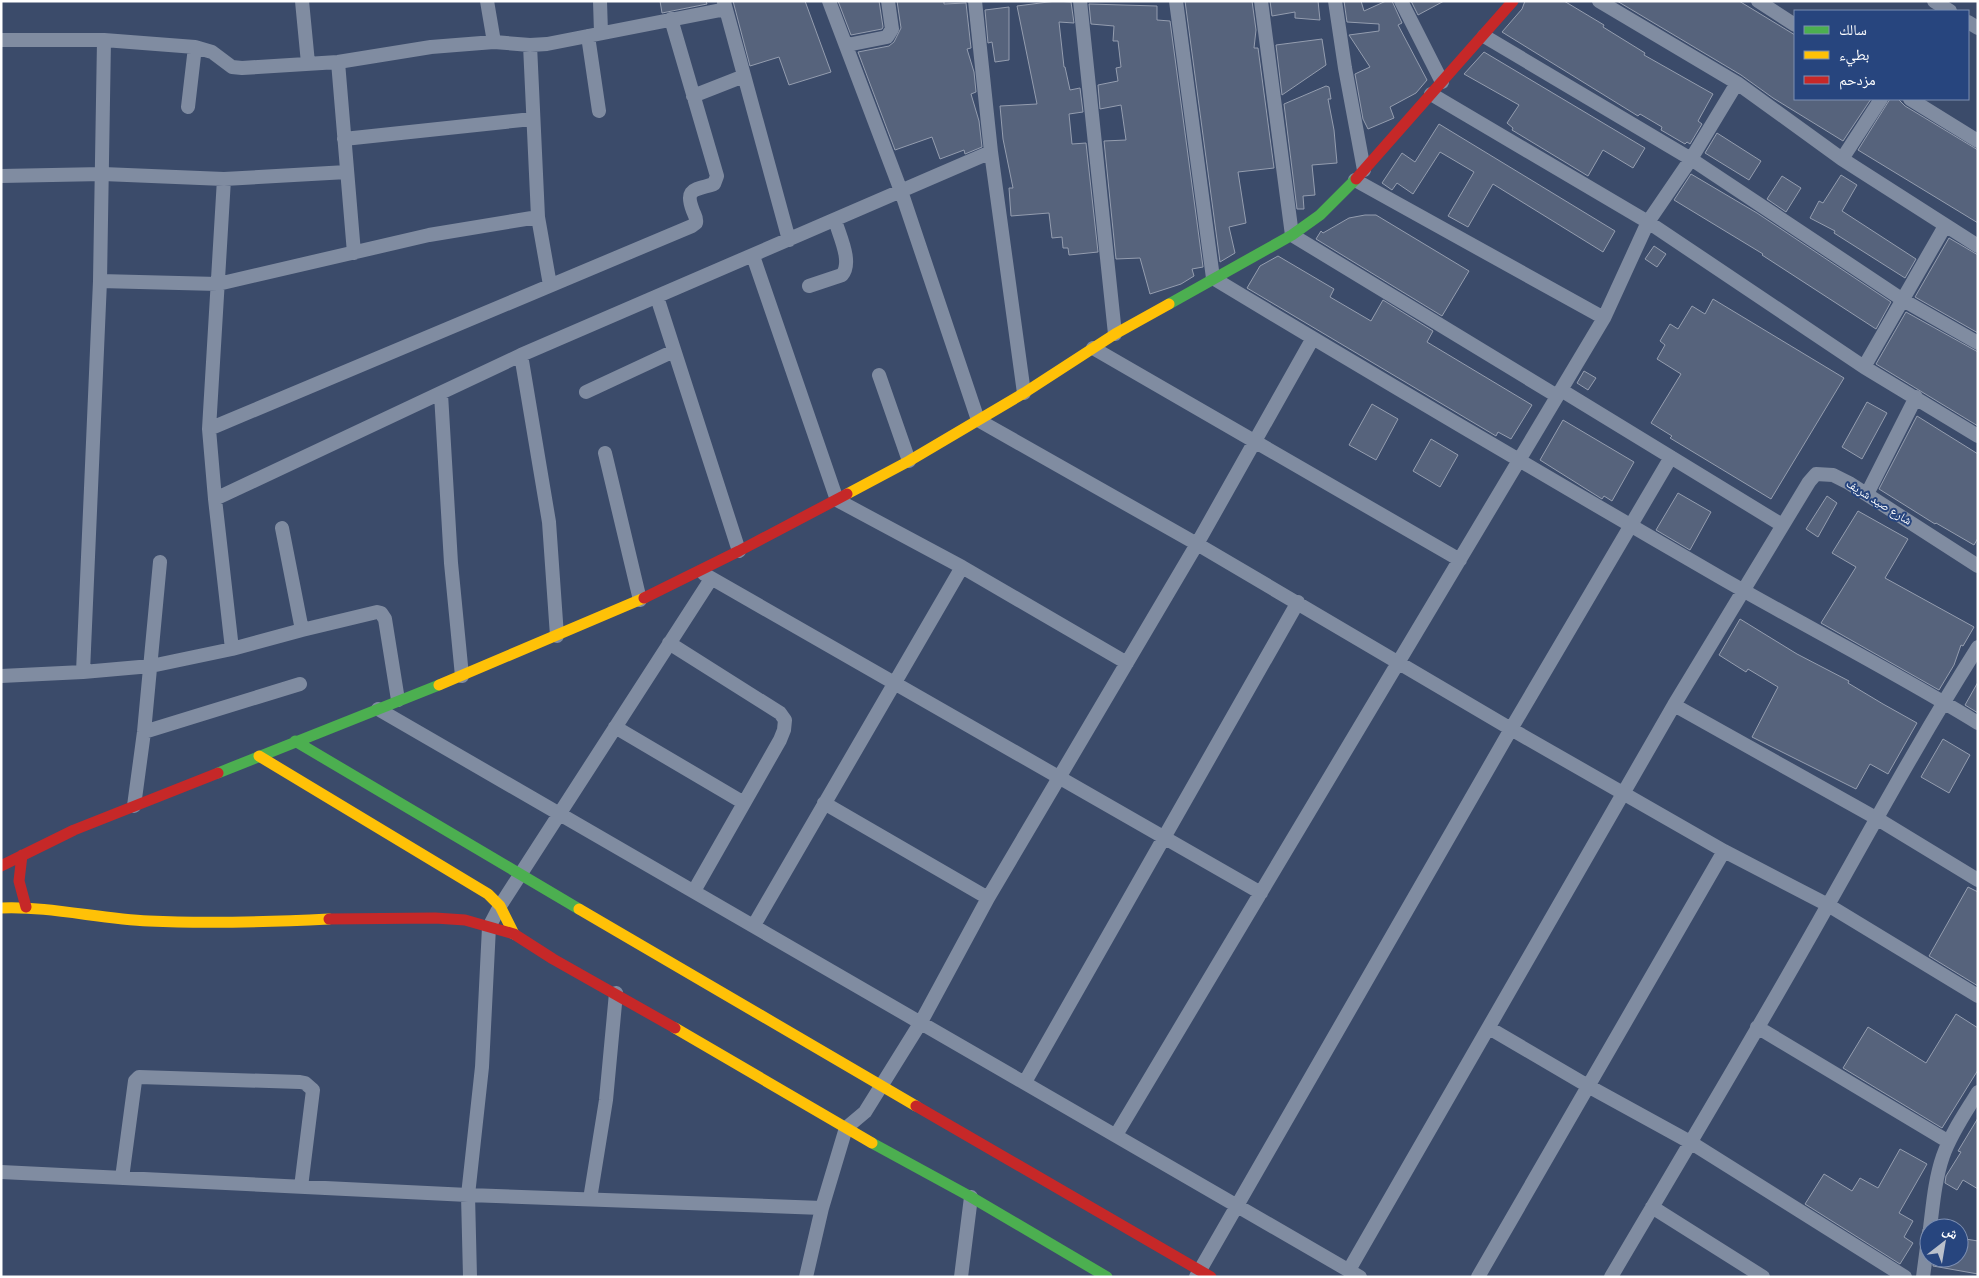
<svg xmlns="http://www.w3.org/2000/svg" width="1979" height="1278" font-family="Figtree,'Noto Naskh Arabic',sans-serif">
<rect width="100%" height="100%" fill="#3b4b6a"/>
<path fill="#56637c" stroke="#949daf" d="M660,1H706L707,4L662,13Z
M733,1H805L831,72L789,85L779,57L750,66Z
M838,1H879L883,27L882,29L851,35Z
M897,1H944V4L966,3L971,48L967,49L974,72L976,92L971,94L979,121L982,147L965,154L964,150L940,159L932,137L895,150L858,52L889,46L894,42L901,28Z
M1056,1L1071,2L1074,23L1059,22L1064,67H1065L1070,90L1080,88L1083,112L1069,114L1072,144L1086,143L1098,252L1069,255L1068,248H1063L1062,237L1052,238L1049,213L1011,216L1009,188H1013L1003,139L1000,106L1037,104L1017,6Z
M1185,1H1252L1256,30L1254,48H1258L1274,168L1238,172L1246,223L1229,227L1235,253L1220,262Z
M1270,1H1318L1320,20L1295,18V12L1272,16Z
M1344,1H1361L1364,11L1386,1H1392L1402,23L1398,25L1427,80L1416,93L1390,107L1394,118L1368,129L1363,119L1355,74L1370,67L1349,35L1379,31V24L1347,22Z
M1411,1H1444L1418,15Z
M1525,1H1564L1604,25L1603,27L1645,53L1644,55L1713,94L1698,121L1702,124L1690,144L1687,142L1685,144L1661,130L1662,127L1640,114L1638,116L1502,32L1522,9Z
M1617,1H1739L1795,35V99H1871L1843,141L1773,98L1741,75Z
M1089,4L1157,6V20L1170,21L1203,267L1192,269L1194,276L1181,284L1150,294L1140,258L1116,259L1104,141L1126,140L1121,105L1100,109L1098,85L1118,81L1116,68L1121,67L1118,41H1113L1114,26L1091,24Z
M1009,7V60L995,62L992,42L988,43L985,10Z
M1322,39L1326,65L1282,95L1276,45Z
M1484,52L1645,148L1633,168L1603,150L1588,176L1512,130L1513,128L1507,123L1519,105L1464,74Z
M1326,86L1329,87L1331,99H1328L1334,130L1337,163L1312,165L1315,195L1303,196L1304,209H1297L1284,104Z
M1890,99H1898L1905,106L1978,150V223L1858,150Z
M1439,124L1615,231L1603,252L1493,184L1468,227L1448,216L1474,172L1440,152L1413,194L1397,183L1392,190L1382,183L1402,153L1415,162Z
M1717,133L1761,161L1749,180L1705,153Z
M1691,174L1757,213L1891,302L1876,329L1762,255L1763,254L1674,200Z
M1841,175L1857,185L1842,211L1916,259L1905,278L1834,233L1835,231L1810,218L1819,201L1823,203Z
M1782,176L1801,188L1786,212L1767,199Z
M1365,215H1376L1469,271L1442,316L1316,239L1321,231L1323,233L1349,218Z
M1949,238L1978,255V333L1915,297Z
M1654,246L1666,254L1657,267L1645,259Z
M1278,256L1334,289L1330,297L1371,321L1383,300L1433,331L1427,342L1532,405L1511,439L1498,432L1496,436L1247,288L1260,266Z
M1713,299L1844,378L1771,499L1670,438L1672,436L1651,423L1681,374L1657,359L1665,345L1660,341L1670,324L1678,329L1692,306L1705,314Z
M1906,312L1978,352V426L1876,364Z
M1584,371L1596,378L1588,390L1577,383Z
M1867,402L1887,413L1862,459L1842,447Z
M1372,404L1398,419L1376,460L1349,445Z
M1917,416L1978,454V538L1974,545L1936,523L1935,524L1879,489Z
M1563,420L1634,462L1612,501L1604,496L1602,499L1540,460Z
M1431,439L1458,455L1440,487L1413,471Z
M1678,493L1711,512L1690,550L1656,530Z
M1827,496L1837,503L1818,537L1806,529Z
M1858,511L1908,539L1885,578L1974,627L1963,646L1961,645L1954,665L1939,690L1821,623L1856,567L1832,553Z
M1740,619L1797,654L1849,681L1848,683L1883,704L1917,723L1888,774L1870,764L1856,789L1752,737L1778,687L1748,669L1746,672L1719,655Z
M1978,682V713L1965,705Z
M1943,739L1970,755L1949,793L1921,777Z
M1968,887L1978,892V986L1929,956Z
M1956,1014L1978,1028V1070L1942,1128L1843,1068L1868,1027L1926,1063Z
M1978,1118V1189L1963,1180L1957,1190L1945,1183L1946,1176L1961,1152L1958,1151Z
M1900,1149L1927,1164L1899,1213L1913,1221L1904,1237L1913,1243L1900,1264L1805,1204L1824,1174L1852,1191L1860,1178L1878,1188Z
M1959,1238L1978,1241V1274L1933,1266L1934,1258H1959Z"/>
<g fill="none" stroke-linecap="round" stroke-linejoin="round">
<path stroke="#808ca1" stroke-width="14" d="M302,1L308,63
M487,1L494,42
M600,1L601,33
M829,1L901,191L978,420L1197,544L1511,729L1724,851L1828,905L1978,996
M975,1L991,152L1024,393
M1080,1L1115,334
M1176,1L1213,278C1382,380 1552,480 1723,579C1807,627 1895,672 1978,723
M1261,1L1292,235L1557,396
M1335,1L1345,68L1364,170
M1401,1L1442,82
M1599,1L1737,83L1842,159L1978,246
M1758,1L1795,25
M1934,1L1950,11
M724,2L789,240
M1968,22L1978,28
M588,36L599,111
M1484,36L1691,159L1903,300L1978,343
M1,40H104L195,47L212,52L232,67L242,68L338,62L431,47L494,42L530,45L547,44L726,9
M530,45L538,217L550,285
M847,45L887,37L892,29L888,1
M338,62L354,253
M1431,94L1648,222L1864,367L1978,436
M693,96L744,76
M1910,99L1978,141
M188,107L195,47
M344,139L532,119
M1842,159L1881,99
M1,176L103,174L224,179L347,172
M224,179L209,429L215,499L232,649
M1355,180L1604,318
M753,256L837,500L962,567L1127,663
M100,281L218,284L429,235L538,217
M809,286L842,275C853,262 839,235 835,220
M657,297L739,551
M1093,348L1460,560
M521,355L549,522L557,636
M1864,367L1945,226
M879,375L909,461
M1561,390L1782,525
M586,392L674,351
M441,394L451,563L462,676
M209,429L692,226L696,223C697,218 695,216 693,211C684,188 695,190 714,184L717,176L671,19
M605,453L640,600
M1867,494L1916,397
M215,499L521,355L991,152
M282,528L302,630
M704,574L1261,893
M669,643L780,713L785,720L784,730L780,740L694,891
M83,672L100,281L104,40
M1,676L83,672L151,666L232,649L302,630L377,612L381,613L385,619L398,700
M1674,705L1876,818L1978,880
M378,709L1360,1277
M615,727L744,803
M144,732L300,684
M824,803L988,898
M134,806L144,732L160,562
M754,925L962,567
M1757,1027L1949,1142
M1489,1028L1588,1086L1690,1142L1905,1277
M1025,1082L1298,602
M1116,1135L1604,318L1648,222L1691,159L1737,83
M1,1172L468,1195L822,1208
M122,1178L135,1081L139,1077L300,1082L305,1083L313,1090L301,1187
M590,1199L606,1100L616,993
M1652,1207L1763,1277
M1930,1228C1933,1204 1935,1179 1943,1156C1951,1133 1966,1112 1978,1092
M1349,1270L1674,705L1809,482L1816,474L1833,475L1849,483L1978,566
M470,1277L468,1195L482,1067L489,927L500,906L711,579
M806,1277L822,1208L846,1128L865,1112L921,1022L988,898L1197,544L1313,338
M961,1277L971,1197
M1196,1277L1511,729L1671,457
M1478,1277L1724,851
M1611,1277C1684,1153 1758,1030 1828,905C1877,818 1924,732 1978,647
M1923,1277L1929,1232"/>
<path stroke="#4caf50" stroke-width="11" d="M1169,304L1292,235L1320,215L1356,179
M295,741L579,909
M218,773L439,685
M872,1143L971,1197L1107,1277"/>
<path stroke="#ffc107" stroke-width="11" d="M847,494L909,461L1024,393L1115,334L1169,304
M439,685L644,598
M259,756L488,894L500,906L514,934
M1,908C51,906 99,919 149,921C209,924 269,922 329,919
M579,909L916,1106
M675,1028L872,1143"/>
<path stroke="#c62828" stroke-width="11" d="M1356,179L1513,1
M644,598L739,551L847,494
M22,855L19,881L26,907
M1,866L74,830L218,773
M329,919L435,918L465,920L514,934L553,959L675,1028
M916,1106L1211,1277"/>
</g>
<g text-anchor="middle" stroke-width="4" stroke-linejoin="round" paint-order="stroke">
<g font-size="12" fill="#fff" stroke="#27457e">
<text transform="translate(1879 502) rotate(32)" y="4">شارع صيد شريف</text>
</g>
</g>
<rect width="1979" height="1278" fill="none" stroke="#ffffff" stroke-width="5"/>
<rect x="1794" y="10" width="175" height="90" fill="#27457e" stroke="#7d8fb2"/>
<rect x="1804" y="26" width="25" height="8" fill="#4caf50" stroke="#7d8fb2"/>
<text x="1839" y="35" font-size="15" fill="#ffffff">سالك</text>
<rect x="1804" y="51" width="25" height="8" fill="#ffc107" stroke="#7d8fb2"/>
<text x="1839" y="60" font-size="15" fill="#ffffff">بطيء</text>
<rect x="1804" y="76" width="25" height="8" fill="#c62828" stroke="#7d8fb2"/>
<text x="1839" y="85" font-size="15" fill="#ffffff">مزدحم</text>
<g transform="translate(1944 1243) rotate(31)"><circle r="24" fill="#27457e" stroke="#7d8fb2"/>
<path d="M0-4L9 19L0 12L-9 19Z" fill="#bac0cb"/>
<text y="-8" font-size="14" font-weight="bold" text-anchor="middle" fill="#ffffff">ش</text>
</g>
</svg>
